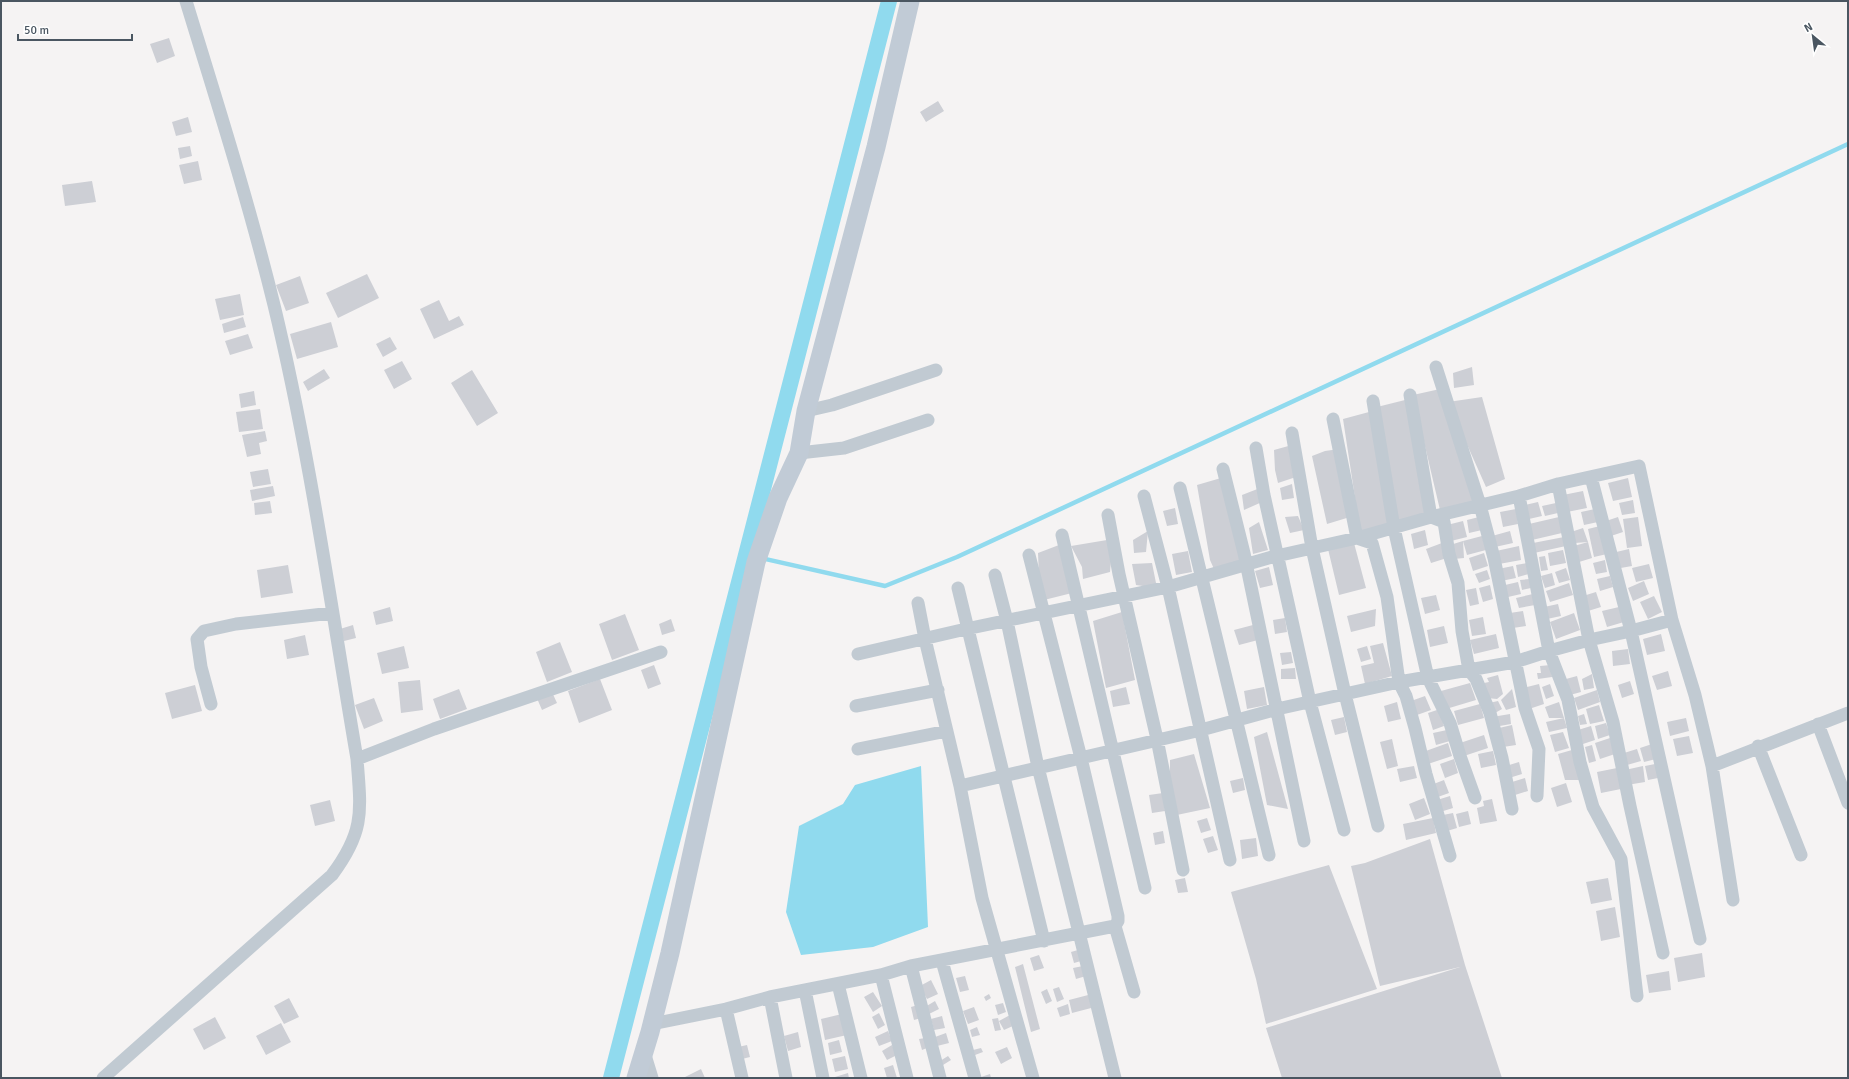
<svg xmlns="http://www.w3.org/2000/svg" width="1849" height="1079" font-family="Signika,sans-serif">
<rect width="100%" height="100%" fill="#f5f3f3"/>
<path fill="#90daee" d="M921,766L928,927L873,947L801,955L786,912L799,826L843,804L855,785Z"/>
<g fill="none" stroke-linecap="round" stroke-linejoin="round">
<path stroke="#90daee" stroke-width="4.5" d="M761,558L885,586L957,557L1848,144"/>
<path stroke="#90daee" stroke-width="16" d="M611,1078L889,1"/>
</g>
<path fill="#cdcfd5" d="M169,38L175,56L157,63L150,44Z
M938,101L944,111L926,122L920,112Z
M188,117L192,132L176,136L172,122Z
M190,146L192,156L180,159L178,148Z
M198,161L202,180L184,184L179,165Z
M92,181L96,202L65,206L62,185Z
M367,274L379,298L338,318L326,293Z
M300,276L309,303L286,311L276,285Z
M240,294L244,315L220,320L215,299Z
M439,300L449,321L459,316L464,325L434,339L420,309Z
M243,317L246,327L224,333L222,324Z
M331,322L338,347L297,359L290,334Z
M248,334L253,348L230,355L225,341Z
M390,337L397,349L383,357L376,344Z
M402,361L412,379L394,389L384,370Z
M1472,367L1474,385L1454,388L1453,373Z
M324,369L330,378L308,391L303,382Z
M472,370L498,413L477,426L451,383Z
M1440,389L1474,502L1440,510L1413,395Z
M254,391L256,405L241,408L239,394Z
M1482,397L1505,479L1486,487L1448,402Z
M1409,399L1426,516L1398,527L1377,407Z
M260,409L263,429L239,432L236,412Z
M1369,412L1389,531L1361,537L1343,419Z
M265,431L267,441L259,443L261,454L247,457L242,435Z
M1292,445L1296,477L1278,483L1275,470L1274,450Z
M1339,449L1350,517L1327,524L1312,456L1325,451Z
M268,469L271,484L253,487L250,472Z
M1221,478L1242,565L1214,569L1210,560L1197,485Z
M1628,478L1632,497L1613,501L1608,483Z
M1292,484L1294,498L1282,500L1280,488Z
M273,486L275,496L252,501L250,490Z
M1260,488L1262,502L1244,510L1242,495Z
M1583,491L1587,508L1567,512L1563,495Z
M1633,500L1635,513L1622,515L1619,503Z
M270,501L272,513L255,515L254,503Z
M1538,502L1542,516L1529,519L1525,505Z
M1556,503L1558,513L1545,516L1542,506Z
M1175,508L1178,524L1167,526L1163,511Z
M1516,509L1518,524L1503,527L1500,512Z
M1595,509L1598,522L1584,525L1581,512Z
M1298,516L1304,530L1290,533L1285,517Z
M1479,517L1482,530L1469,533L1467,520Z
M1559,517L1562,533L1532,540L1529,524Z
M1618,517L1623,532L1611,536L1606,521Z
M1638,517L1642,546L1627,548L1623,519Z
M1463,521L1467,537L1451,541L1447,525Z
M1259,522L1268,550L1253,554L1249,528Z
M1600,526L1607,554L1594,557L1588,529Z
M1583,528L1588,542L1592,558L1579,562L1574,546L1588,542L1575,543L1571,532Z
M1425,530L1428,545L1414,549L1411,534Z
M1148,531L1146,552L1134,553L1133,540Z
M1510,531L1513,543L1495,547L1492,536Z
M1482,536L1486,550L1467,555L1463,541Z
M1564,537L1566,546L1534,553L1533,543Z
M1113,539L1110,572L1083,579L1082,567L1071,546Z
M1463,541L1464,558L1454,559L1450,545Z
M1354,543L1366,588L1339,595L1328,549Z
M1442,543L1447,558L1431,563L1426,549Z
M1059,545L1076,592L1040,601L1038,553Z
M1519,546L1521,560L1499,564L1496,551Z
M1629,549L1632,566L1615,569L1612,553Z
M1563,550L1566,563L1550,566L1548,553Z
M1188,551L1192,572L1176,575L1172,554Z
M1484,553L1488,566L1473,571L1469,558Z
M1545,556L1548,570L1541,571L1539,557Z
M1605,560L1607,572L1596,574L1593,563Z
M1152,563L1157,588L1136,585L1132,564Z
M1527,563L1529,574L1518,577L1516,565Z
M1649,564L1653,578L1636,582L1632,568Z
M288,565L293,593L261,598L257,570Z
M1513,566L1516,578L1501,581L1498,569Z
M1269,567L1273,585L1260,588L1255,571Z
M1566,568L1570,580L1559,583L1555,572Z
M1487,570L1490,579L1479,583L1475,574Z
M1552,573L1555,585L1545,588L1541,576Z
M1610,576L1613,587L1600,591L1597,579Z
M1530,579L1531,588L1522,590L1520,580Z
M1644,581L1649,594L1633,601L1628,588Z
M1518,582L1521,594L1508,597L1505,585Z
M1569,583L1573,595L1550,602L1546,591Z
M1490,585L1493,599L1483,602L1479,588Z
M1476,588L1479,604L1470,606L1466,590Z
M1596,592L1601,607L1588,611L1583,596Z
M1533,594L1535,605L1519,608L1516,598Z
M1436,595L1440,610L1425,614L1421,598Z
M1654,596L1662,612L1648,619L1640,602Z
M1558,604L1561,616L1547,619L1544,607Z
M390,607L393,621L376,625L373,612Z
M1619,607L1624,622L1607,627L1602,611Z
M1376,609L1375,626L1351,632L1347,616Z
M1523,611L1526,626L1513,628L1510,613Z
M1122,612L1135,680L1106,688L1093,621Z
M1574,613L1580,630L1556,639L1550,622Z
M625,614L639,650L612,660L599,624Z
M1483,617L1486,634L1472,636L1469,620Z
M1285,618L1287,632L1275,634L1273,620Z
M671,619L675,631L662,635L659,624Z
M353,625L356,638L344,641L340,629Z
M1253,625L1258,640L1239,645L1234,630Z
M1444,626L1448,643L1430,647L1427,630Z
M1496,634L1499,648L1474,654L1470,640Z
M1661,634L1665,651L1647,655L1643,639Z
M305,635L309,655L287,659L284,640Z
M560,642L572,672L547,682L536,652Z
M1383,643L1392,676L1365,684L1361,666L1374,663L1370,646Z
M404,646L409,668L382,674L377,653Z
M1367,646L1371,659L1361,662L1357,649Z
M1628,649L1630,664L1613,666L1612,651Z
M1291,652L1293,663L1282,665L1280,653Z
M654,665L661,684L648,689L641,670Z
M1551,665L1552,677L1538,679L1537,673H1541L1540,666Z
M1295,668L1296,679H1281V669Z
M1668,671L1672,686L1657,690L1652,676Z
M1592,674L1594,688L1584,690L1582,679Z
M1498,675L1503,694L1497,699L1487,698L1484,683L1489,682L1487,678Z
M1577,676L1581,692L1570,695L1566,679Z
M600,679L612,710L579,723L568,691Z
M420,680L423,710L401,713L398,682Z
M1630,681L1634,694L1622,698L1618,685Z
M1470,683L1476,700L1446,709L1441,691Z
M1539,684L1544,704L1529,709L1523,688Z
M1550,684L1554,696L1546,699L1542,687Z
M195,685L202,711L172,719L165,693Z
M1126,687L1130,704L1113,707L1110,691Z
M1264,687L1267,705L1247,709L1244,691Z
M459,689L467,709L440,719L433,699Z
M1512,689L1516,707L1506,710L1501,700Z
M551,690L557,703L542,710L536,696Z
M1597,690L1600,702L1578,710L1574,698Z
M1425,696L1431,710L1417,715L1411,701Z
M374,698L383,721L364,729L355,705Z
M1498,701L1502,709L1495,713L1489,703Z
M1397,702L1401,719L1388,722L1384,706Z
M1559,702L1564,718L1567,728L1549,732L1546,722L1564,718H1549L1545,707Z
M1480,704L1484,718L1458,725L1454,711Z
M1599,705L1604,721L1590,724L1586,709Z
M1440,709L1444,726L1433,730L1428,713Z
M1510,714L1511,724L1494,727L1492,717Z
M1584,714L1587,724L1580,725L1578,716Z
M1344,717L1347,732L1335,735L1331,720Z
M1686,718L1689,731L1670,736L1667,722Z
M1606,723L1610,735L1598,739L1595,726Z
M1512,725L1516,745L1503,747L1499,728Z
M1591,726L1595,740L1583,744L1578,730Z
M1447,730L1450,741L1436,745L1433,733Z
M1267,732L1288,809L1267,805L1254,737Z
M1563,732L1569,748L1555,752L1550,735Z
M1484,735L1488,748L1464,756L1460,743Z
M1689,736L1693,753L1677,756L1673,739Z
M1610,738L1615,754L1600,759L1595,743Z
M1392,739L1398,766L1387,769L1380,742Z
M1448,743L1452,756L1428,764L1423,752Z
M1652,744L1656,759L1644,762L1640,748Z
M1592,745L1596,761L1589,763L1585,747Z
M1637,749L1641,761L1627,765L1624,753Z
M1572,750L1580,780H1565L1558,754Z
M1493,751L1496,765L1481,768L1478,754Z
M1194,754L1210,808L1172,816L1170,806V760Z
M1454,759L1458,773L1445,778L1440,764Z
M1519,762L1522,774L1509,778L1506,766Z
M1655,764L1658,778L1648,780L1645,766Z
M1414,766L1417,778L1400,782L1397,769Z
M1643,766L1645,782L1627,785L1625,770Z
M1617,768L1621,789L1601,793L1597,772Z
M1243,778L1245,790L1233,793L1230,781Z
M1525,778L1528,791L1515,795L1512,782Z
M1444,780L1449,793L1435,798L1431,785Z
M1566,783L1572,802L1557,807L1551,788Z
M1163,793L1165,811L1152,813L1149,795Z
M1450,796L1453,808L1440,812L1437,800Z
M1424,798L1430,814L1415,820L1409,804Z
M1492,799L1497,821L1480,824L1477,808L1484,806L1483,801Z
M330,800L335,821L315,826L310,805Z
M1468,811L1471,824L1459,827L1456,814Z
M1453,813L1457,828L1447,831L1443,815Z
M1207,818L1211,830L1201,833L1197,821Z
M1433,818L1436,833L1406,840L1403,824Z
M1163,831L1165,843L1155,845L1153,833Z
M1213,836L1218,850L1208,853L1203,839Z
M1256,838L1258,856L1242,859L1240,840Z
M1430,839L1465,965L1502,1078H1282L1266,1028L1460,967L1380,986L1351,866L1365,863Z
M1329,865L1377,989L1266,1024L1256,979L1231,892Z
M1185,878L1188,892L1178,893L1175,880Z
M1608,878L1612,900L1591,904L1586,882Z
M1615,907L1620,937L1601,941L1596,911Z
M1078,950L1081,961L1074,963L1071,952Z
M1702,953L1705,977L1678,982L1674,958Z
M1039,955L1044,968L1034,971L1030,958Z
M1023,964L1040,1029L1031,1032L1015,967Z
M1083,966L1086,976L1076,979L1073,968Z
M1669,971L1671,990L1649,993L1646,975Z
M965,976L969,990L960,992L956,978Z
M931,980L938,994L927,999L920,986Z
M1059,987L1064,999L1057,1002L1053,989Z
M1047,989L1052,1001L1046,1004L1041,992Z
M873,992L882,1006L873,1012L864,997Z
M989,994L991,998L986,1001L984,997Z
M1092,994L1095,1007L1072,1013L1069,1000Z
M289,998L299,1017L284,1024L274,1006Z
M935,1001L939,1009L929,1014L925,1007Z
M1003,1003L1006,1012L998,1015L995,1005Z
M1068,1004L1070,1014L1060,1017L1057,1008Z
M918,1005L921,1018L914,1020L911,1007Z
M974,1007L979,1020L968,1024L963,1011Z
M879,1013L885,1025L878,1029L872,1017Z
M842,1014L847,1035L825,1040L821,1019Z
M1010,1015L1015,1025L1004,1030L999,1021Z
M942,1016L945,1028L934,1030L931,1019Z
M215,1017L226,1038L204,1050L193,1029Z
M998,1018L1001,1030L995,1031L992,1019Z
M281,1023L291,1042L266,1055L256,1036Z
M977,1027L980,1035L972,1037L970,1030Z
M888,1031L892,1041L879,1046L875,1037Z
M798,1032L801,1047L788,1051L784,1036Z
M946,1033L949,1043L937,1046L935,1037Z
M925,1038L927,1048L922,1050L919,1039Z
M839,1040L842,1052L830,1055L828,1043Z
M747,1045L750,1057L742,1059L738,1047Z
M892,1045L897,1055L887,1060L882,1051Z
M1007,1047L1012,1058L1001,1064L995,1052Z
M981,1048L983,1052L975,1055L973,1050Z
M845,1056L848,1069L835,1072L832,1059Z
M948,1056L951,1060L943,1065L940,1061Z
M893,1065L897,1078H887L884,1068Z
M701,1069L705,1078H683Z
M848,1073L849,1078H836L835,1077Z
M990,1074L991,1078H978Z"/>
<g fill="none" stroke-linecap="round" stroke-linejoin="round">
<path stroke="#c1cad2" stroke-width="13" d="M1436,367L1480,505L1494,558L1525,708L1539,749L1537,796
M1410,395L1431,517L1444,522L1449,554L1458,583L1462,631L1469,670L1476,679L1490,713L1502,758L1512,809
M1373,401L1394,528L1428,678L1450,723L1460,756L1475,798
M806,411L832,405L936,370
M1333,419L1357,538L1372,543L1387,597L1399,682L1406,696L1415,728L1426,774L1450,856
M1292,433L1312,548L1345,694L1378,826
M1256,448L1264,495L1310,702L1344,830
M799,453L844,448L928,420
M1223,469L1244,553L1304,841
M1591,477L1631,631L1700,939
M1558,484L1589,640L1613,722L1630,806L1663,953
M1180,488L1269,855
M1144,496L1168,587L1230,860
M1519,496L1549,651L1568,700L1580,762L1593,807L1621,859L1637,996
M1108,515L1119,574L1157,739L1183,870
M1062,535L1145,888
M995,575L1007,621L1038,767L1115,1078
M958,588L1044,941
M918,603L925,639L960,786L982,898L1033,1078
M858,654L966,629L1168,587L1272,557L1357,538L1431,517L1519,496L1558,484L1639,466L1672,620L1695,695L1712,766L1733,900
M211,704L201,667L197,639L204,631L236,624L332,613
M856,706L938,690
M1818,724L1848,803
M1758,746L1801,855
M858,749L947,731
M357,759L434,729L661,652
M1712,766L1848,713
M960,786L1201,730L1277,709L1399,682L1515,662L1549,651L1589,640L1631,631L1672,620
M1115,926L1134,992
M942,961L975,1078
M911,966L940,1078
M881,975L907,1078
M838,984L861,1078
M805,990L823,1078
M770,997L786,1078
M726,1009L742,1078
M652,1024L726,1009L770,997L881,975L911,966L1115,926L1118,921V916L1081,758L1029,555
M644,1052L652,1078
M103,1078L332,875C365,831 361,811 357,759C331,607 310,454 274,305C249,203 217,102 186,1"/>
<path stroke="#c1cbd6" stroke-width="19" d="M636,1078L650,1032L670,953L756,562L778,498L799,453L806,411L876,147L910,1"/>
</g>
<rect width="1849" height="1079" fill="none" stroke="#4a5661" stroke-width="4"/>
<g transform="translate(1813 36) rotate(331)" stroke="#ffffff" stroke-width="3" paint-order="stroke">
<path d="M0-3L7 15L0 10L-7 15Z" fill="#4a5661"/>
<text y="-6" font-size="11" font-weight="bold" text-anchor="middle" fill="#4a5661">N</text>
</g>
<path d="M18 34v6h114v-6" fill="none" stroke="#4a5661" stroke-width="2"/>
<text x="24" y="34" font-size="12" fill="#4a5661" stroke="#ffffff" stroke-width="3" paint-order="stroke">50 m</text>
</svg>
